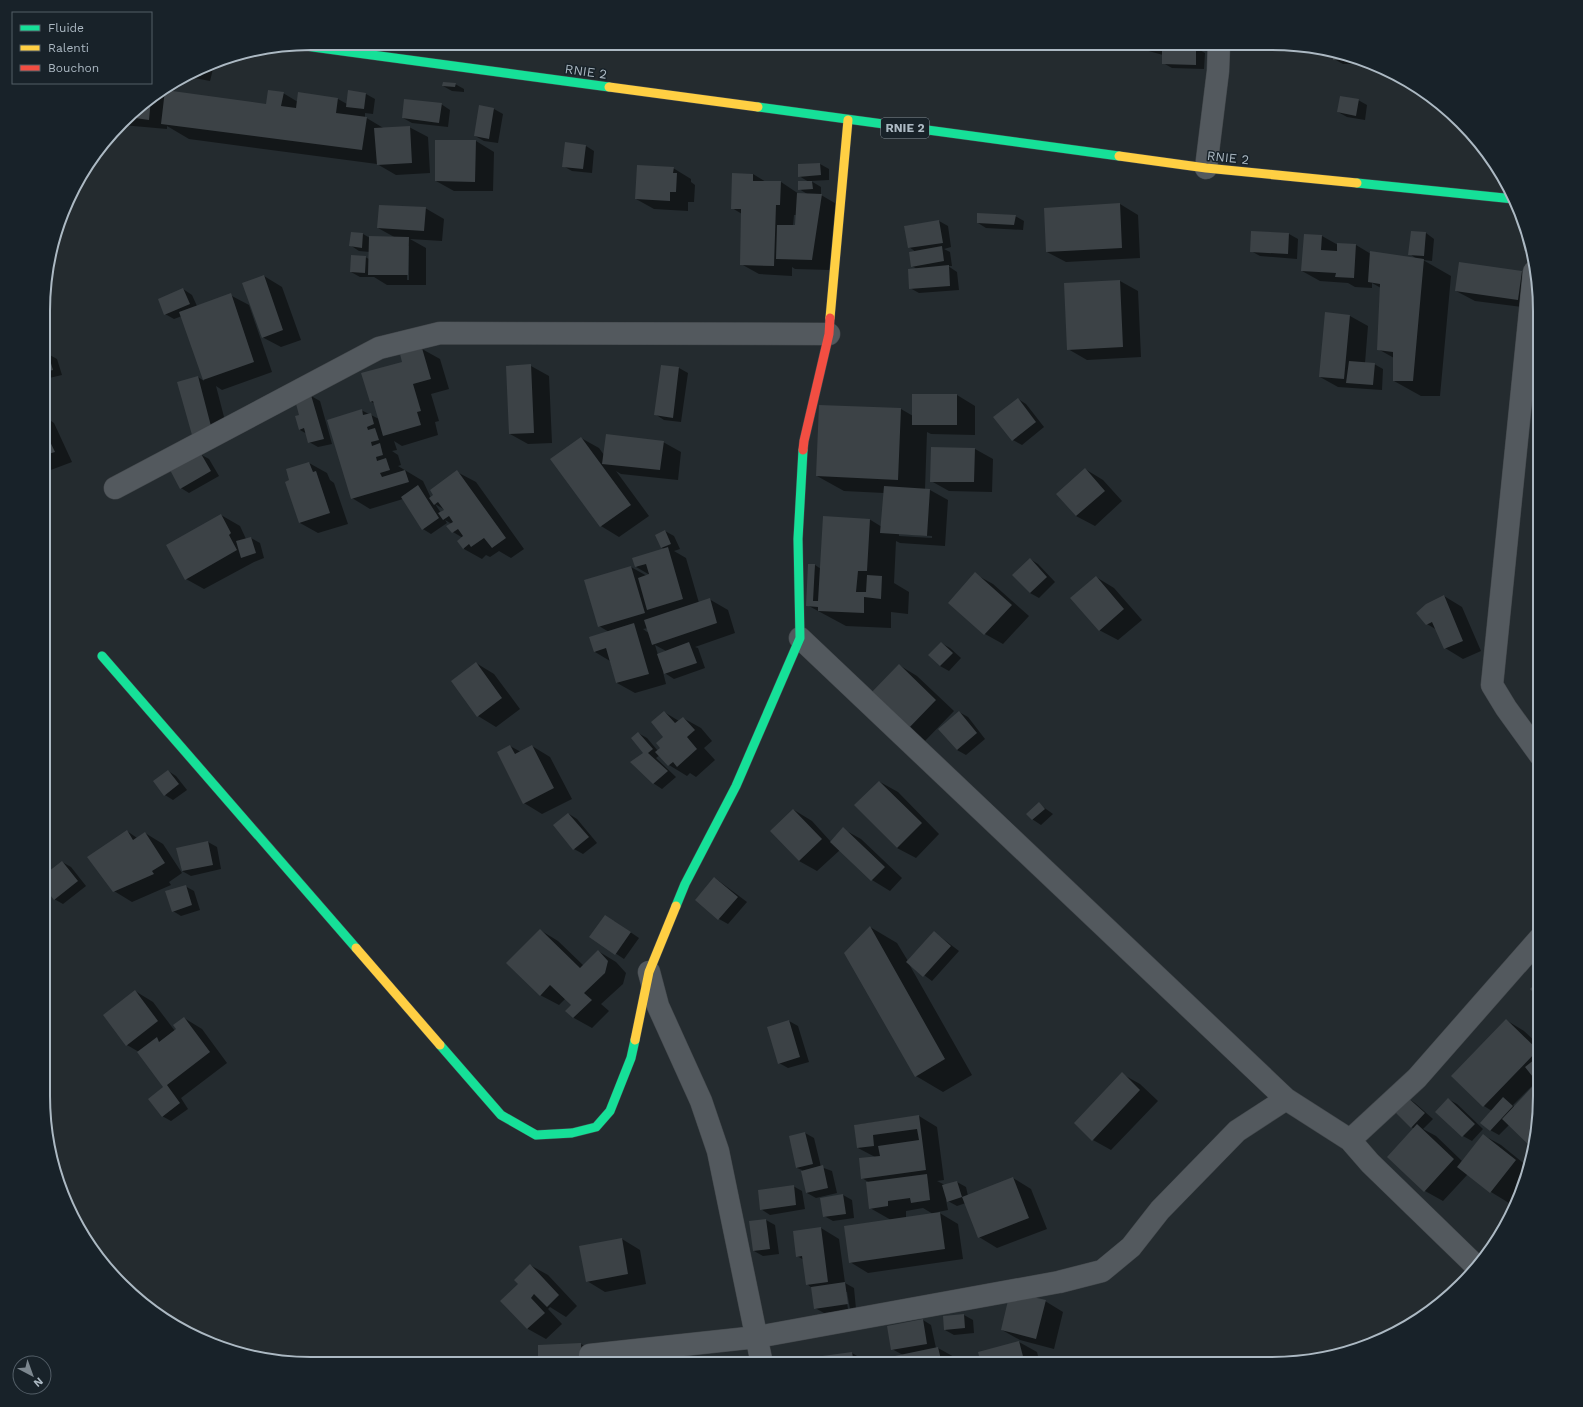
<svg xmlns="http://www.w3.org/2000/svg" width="1583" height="1407" font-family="'Work Sans',sans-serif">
<rect width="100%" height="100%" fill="#242b2f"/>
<path fill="#0007" fill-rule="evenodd" d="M1137,44H1167L1166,48H1196L1205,53L1204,69L1172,68L1163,63V55L1145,50Z
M1334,51L1362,60V64H1343L1334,59Z
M1368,62L1389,70H1377L1368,65Z
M207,65L213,69L210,81L184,76Z
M455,84L464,89V92L452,91L443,86Z
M349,91L366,94L375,99L373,114L365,113V117L385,129L409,127L428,137L430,173L396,175L377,164L189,139L167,126V129L122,125L135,109L159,92L165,96L267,105L283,93L298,102L299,93L338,99L347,104Z
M1358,100L1367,105L1365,120L1347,117L1338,112Z
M441,104L450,110L448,127L412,123L403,118Z
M494,109L503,114L498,143L484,141L475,136Z
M476,141L494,152L493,191H454L436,181Z
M586,146L594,151L592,173L572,171L563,166Z
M820,164L829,169V180L811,181L821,187V195L840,206L830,270L795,269L792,267V276L759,274L741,264L742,214L732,208L733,174H753L766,182H781L799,194L809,195L799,189L809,182L799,176V165ZM794,215H797L796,226H793Z
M673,168L691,179V182L695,185L694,202H688V211L654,209L636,199Z
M1120,204L1138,215L1140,258L1066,262L1047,252Z
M425,208L444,219L442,241L410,239L426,248V285H387L374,277H360L351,272L365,257L369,259L370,252L359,251L350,245L352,233L363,234L370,238H396L378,228ZM407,246H409V280H407Z
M1015,216L1024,221L1023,230L986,228L978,223Z
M939,221L948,226L951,247L944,249L950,252L952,266H948L957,272L959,290L919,293L910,288L917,269L912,266L916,252L909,247L905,226Z
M1252,232L1289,234L1298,239L1297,259L1260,256L1251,251Z
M1426,233L1434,239L1432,261L1423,260L1451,276L1440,396H1421L1394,381V358L1378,349L1381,288L1372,283V288L1355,287L1348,283L1320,281L1302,271L1305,235L1322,236L1338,245H1356L1371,254L1418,260L1410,254Z
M1522,272L1536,280L1537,309L1475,301L1456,291Z
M264,276L282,287L301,340L281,347L262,337Z
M1120,281L1138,291L1141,357L1087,360L1068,349Z
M183,289L192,295L197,306L230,295L249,305L272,372L222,390L216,386L230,440L211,445L198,377L204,381L182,316L174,319L165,314Z
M1326,313L1350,316L1368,326L1365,363L1374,364L1383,369L1382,390L1338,387L1320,377Z
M422,349L440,359L449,389L431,394L439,421L435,422L438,435L402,446L394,441L397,450L392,451L398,455L401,465L398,466L423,481L431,498L457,472L476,482L524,549L511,558L499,551L490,557L486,555L482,559L464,549L463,538L453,532L452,524L445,520L447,523L431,534L423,529L403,499L370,509L352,498L361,410L379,419L375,404L370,401L403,362ZM435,504L445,510L441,513Z
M48,354L57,359L62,375L45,379V355Z
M507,366H531L549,376L552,443L528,444L510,434Z
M662,366L679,368L688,373L681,422L664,420L655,414Z
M957,395L975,406V435L931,434L927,432L925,489L930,490L948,500L945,546L900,543L896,541L894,583L909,592L908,614L891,612V628L846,626L807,605L815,565L821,569L869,519L882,527L884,493L844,491L817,476L901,409L913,416ZM899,534L932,536V538L899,536Z
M311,396L320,401L332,444L318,447L309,442L307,434L300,430V416Z
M1018,399L1026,404L1044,427L1022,445L1013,440L994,417Z
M45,417L54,423L72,462L48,471L45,469Z
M581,438L599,448L604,455L663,442L681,452L678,480L621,474L616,471L649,516L619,537L601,526L552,459Z
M932,448L975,449L993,459L992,492L949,491L931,481Z
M200,454L209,459L219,476L189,493L181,488Z
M309,463L327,473L330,480L334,483L348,524L318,533L300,523L287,482L291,481Z
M1085,469L1103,480L1122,501L1095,526L1076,516Z
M221,515L240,526L246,539L251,538L260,543L264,558L254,562L204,589L186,579Z
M665,531L674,536L680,549L674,551L686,558L699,603L709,599L728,610L735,633L695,647L698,648L705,668L674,679L663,672L666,684L635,693L617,683L610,661L595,652L609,632L599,626L631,567L647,576L650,575L636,567L664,549L662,548ZM648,628L650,634L643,629ZM655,645L666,651L658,655Z
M1030,559L1038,564L1055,582L1039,598L1030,593Z
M975,574L993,584L1029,616L1003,644L985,634Z
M1096,577L1114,588L1142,620L1118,640L1099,630Z
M1444,596L1462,607L1481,651L1463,659L1445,648L1437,630L1427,624Z
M941,643L950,648L961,658L949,671L940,666Z
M476,663L494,674L520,709L496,727L478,716L452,681Z
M899,665L917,676L954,711L924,742L906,732Z
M664,712L679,721L683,718L701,728L712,741L704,748L715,760L696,777L690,773L687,776L669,765L660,755L656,758L676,777L662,789L653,783L638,733L647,738L658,751L662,748L665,737Z
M959,712L968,717L985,739L966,755L957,750Z
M510,746L521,752L532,746L550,757L572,799L542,814L524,803Z
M168,771L176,776L187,790L173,800L165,795Z
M880,782L898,792L939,834L916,858L897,848L855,805Z
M1039,804L1053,814L1041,825L1032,819Z
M794,810L812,821L831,842L843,829L861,839L902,878L890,891L872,880L840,850L817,871L799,861Z
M569,814L577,819L597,843L583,854L574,849Z
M127,831L137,838L145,833L163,844L182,873L169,882L171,885L132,902L114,891Z
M208,842L217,847L221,869L191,876L182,871Z
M62,862L71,867L86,886L63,904L54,899Z
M715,878L747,902L728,924L719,919L696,899Z
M185,886L194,891L200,910L181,916L173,911Z
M614,921L639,938L624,959L591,937Z
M870,927L897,943L908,961L934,932L959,951L932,981L909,964L972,1075L943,1092L916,1076Z
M540,930L558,941L584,966L598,951L616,962L626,973L623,984L601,1004L609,1011L592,1028L574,1018L567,1011L573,1005L566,998L559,1005L540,995Z
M135,991L153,1002L175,1031L184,1018L202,1029L227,1063L181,1098L188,1109L171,1121L162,1116L165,1087L139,1052L127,1045Z
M1506,1020L1524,1031L1540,1046V1085L1537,1081L1513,1105L1515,1107L1532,1088L1540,1093L1535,1149L1509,1125L1499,1135L1490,1130L1492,1111L1484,1106Z
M789,1021L798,1026L809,1062L788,1068L779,1063Z
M1122,1074L1140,1084L1158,1101L1111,1150L1093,1140Z
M1406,1097L1415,1103L1433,1119L1423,1129L1436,1136L1462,1161L1483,1135L1501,1145L1528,1167L1522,1186L1509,1203L1491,1192L1468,1174L1443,1201L1425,1191L1415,1129L1411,1127Z
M1448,1099L1457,1104L1483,1129L1472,1141L1463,1136Z
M919,1116L937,1127L944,1180L937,1181L945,1185L957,1182L966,1187L968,1196L1013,1178L1031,1189L1047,1229L997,1248L979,1237L966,1203L957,1206L946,1200L948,1210L938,1212L958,1224L963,1259L868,1273L850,1262L891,1220L870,1208V1183L862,1178L875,1157L858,1148L855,1125ZM923,1208L933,1214L906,1218V1211Z
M805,1133L814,1138L821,1167L832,1171L837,1193L816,1198L807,1193L802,1170L797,1168L790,1137Z
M793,1186L802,1191L805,1209L770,1215L761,1209Z
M843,1195L852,1200L854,1218L833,1221L824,1216Z
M766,1220L775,1225L779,1254L763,1256L754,1251Z
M821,1228L839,1239L845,1283L854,1288L856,1309L824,1313L815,1308L812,1288L807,1284L804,1260L797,1256ZM845,1292H847L850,1309H848Z
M622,1239L640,1250L646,1284L605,1292L587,1281Z
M530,1265L548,1275L577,1306L566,1317L550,1307L548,1309L562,1324L546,1339L528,1329L501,1301L519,1284Z
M1045,1301L1063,1312L1054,1349L1020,1340L1002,1330Z
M964,1315L973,1320L974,1333L954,1335L945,1330Z
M923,1320L931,1325L936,1348H938L956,1358L958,1364H794V1361L852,1353L869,1363L903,1355L892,1349Z
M1019,1342L1037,1352L1040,1364H982Z
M581,1344L590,1349V1364H542L539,1362Z"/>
<path fill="#3c4246" d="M1136,44H1157L1155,51L1135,45Z
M1162,47H1196V65L1162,64Z
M1333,51L1353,57V59L1333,60Z
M203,67L201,76L188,74Z
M443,82L456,83L455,87L442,86Z
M165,90L266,104L268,90L284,92L281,106L296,108L298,92L338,98L336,113L367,117L362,150L161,124Z
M348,90L366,93L364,109L346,107Z
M1340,96L1359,99L1356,116L1337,112Z
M151,98L149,120L128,117L135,109Z
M404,99L442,103L439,123L402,118Z
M479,105L494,108L489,139L474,136Z
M410,126L412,163L377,165L374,128Z
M435,140H476L475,182L435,181Z
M565,142L586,145L583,169L562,167Z
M820,163L821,175L798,177V164Z
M637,165L674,167L673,173H677L676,192H670V201L635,199Z
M732,173L753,174V181H781L780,205H776L774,266L740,265L741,209H731Z
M798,181H812L813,189L798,190Z
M797,193L822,194L812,260L776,259L777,225H795Z
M1120,203L1122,248L1046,252L1044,208Z
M379,205L426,207L424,231L377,228Z
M977,213L1016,215L1014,225L977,223Z
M939,220L943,243L908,248L904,226Z
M1251,231L1289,233L1288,254L1250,252Z
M1411,231L1426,232L1424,256L1408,255Z
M351,232L363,233L362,248L349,246Z
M1304,234L1322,235L1321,250L1337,251V243L1356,244L1354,278L1335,277L1336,273L1301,271Z
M369,236L409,237L408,275H368Z
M942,246L944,261L911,267L909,252Z
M1370,251L1424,259L1413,381H1393V352L1377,350L1380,284L1368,282Z
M351,255L366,256L365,273L350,272Z
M1459,262L1522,271L1518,300L1455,291Z
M949,265L950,286L909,289L908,269Z
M264,275L283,330L262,338L242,283Z
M1120,280L1123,347L1067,350L1064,283Z
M183,288L190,304L164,315L158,299Z
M231,293L254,362L203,380L179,312Z
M1325,312L1350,315L1344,379L1319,377Z
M422,348L431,379L413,384L421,411L417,412L421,425L383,436L373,401L370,402L361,373L402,362L400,354Z
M48,353L53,370L45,372V354Z
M1349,361L1375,363L1373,385L1346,383Z
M531,364L534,433L509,434L506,366Z
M661,365L679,367L673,418L654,415Z
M198,376L212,430L192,435L177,382Z
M912,394H957V425H912Z
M311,395L324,439L308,443L304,428L299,430L295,416L299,415L295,400Z
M1018,398L1036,422L1012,441L993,417Z
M819,405L901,408L898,480L816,476Z
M362,409L363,415L371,413L374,424L367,427L368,430L375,428L379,440L371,442L372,446L380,443L383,455L376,457L377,461L386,458L390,470L380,473L382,477L405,470L409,482L351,499L327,420Z
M45,431L55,452L45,455Z
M606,434L664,441L660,470L602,464Z
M581,437L631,505L600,527L550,459Z
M931,447L975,448L974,482H930Z
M200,452L211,471L180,489L170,470Z
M309,462L313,472L316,471L330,513L299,523L285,482L289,480L286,469Z
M1085,468L1105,491L1076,516L1056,494Z
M457,470L506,538L492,548L484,538L471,547L469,544L463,549L457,541L463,536L458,529L452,533L446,526L453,522L449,516L443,520L438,513L444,510L438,502L434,505L429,498L433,495L430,490Z
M418,485L439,518L422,530L401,497Z
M884,486L930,489L927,536L880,533Z
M221,514L231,533L229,535L237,550L185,580L166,545Z
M823,516L870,519L867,571H858L856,592H866L867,575L882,576L881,599L864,597V613L818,611V607L806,606L808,564H815L813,601H818Z
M665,530L671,544L661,548L655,535Z
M251,537L256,553L241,558L236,541Z
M668,547L683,599L647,610L638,578L649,574L646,564L635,567L632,558Z
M1030,558L1047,577L1030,593L1012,575Z
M631,566L645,613L598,627L584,580Z
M975,572L1012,605L984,635L948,603Z
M1096,576L1124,609L1099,631L1070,598Z
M1444,595L1463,641L1444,649L1432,622L1426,625L1416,613L1426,604Z
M710,598L717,623L652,645L644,620Z
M634,623L649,674L616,683L606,648L594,652L589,637Z
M689,642L697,663L664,674L657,654Z
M941,642L953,653L940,666L928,655Z
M476,662L502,698L477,717L451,681Z
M899,664L936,700L905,732L868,696Z
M664,711L675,723L683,717L695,730L687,737L697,749L677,767L673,762L668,766L655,752L660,748L656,743L663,737L651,722Z
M959,711L977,733L957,750L938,729Z
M638,732L653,749L648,753L668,771L653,784L630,762L643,753L631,738Z
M510,745L515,754L532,745L554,788L523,804L497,752Z
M168,770L179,784L164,796L153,781Z
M879,781L922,823L897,848L854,805Z
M1039,802L1045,809L1032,820L1026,814Z
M793,809L822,839L799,861L770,831Z
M568,813L589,837L573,850L553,825Z
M843,827L885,867L871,881L830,842Z
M127,830L133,840L145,832L165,863L152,871L154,874L113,892L87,857Z
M208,841L213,865L182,871L176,848Z
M62,861L78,881L54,900L44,887V875Z
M714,877L738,897L718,920L695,900Z
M186,885L192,905L172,912L165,891Z
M605,915L631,932L615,955L589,937Z
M870,926L945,1059L915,1077L844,953Z
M540,929L580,968L598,950L608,961L605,973L584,993L592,1000L573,1018L565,1011L571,1005L550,985L540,996L506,963Z
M934,931L951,946L923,977L906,962Z
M1540,979V999L1530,989Z
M135,990L158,1021L126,1046L103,1015Z
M184,1017L210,1052L167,1085L180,1103L162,1117L148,1099L163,1087L137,1052L157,1037L159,1042L176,1029L173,1025Z
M1506,1019L1538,1050L1483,1107L1451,1076Z
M789,1020L800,1057L778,1064L767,1027Z
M1540,1055V1086L1525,1067Z
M1122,1072L1140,1090L1092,1141L1074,1123Z
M1532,1087L1540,1095L1534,1150L1502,1119Z
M1406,1096L1425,1113L1411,1128L1393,1110Z
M1503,1097L1513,1106L1490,1131L1480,1123Z
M1448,1098L1475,1124L1462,1137L1435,1112Z
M919,1115L926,1170L861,1179L859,1158L880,1156L878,1146L919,1140L917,1129L873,1135L874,1146L857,1148L854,1125Z
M1417,1124L1454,1159L1424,1192L1387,1157Z
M805,1132L813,1164L796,1168L789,1136Z
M1483,1134L1516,1160L1490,1193L1457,1167Z
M823,1165L828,1188L806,1193L801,1171Z
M927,1174L930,1200L911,1203L910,1198L888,1201V1206L869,1209L866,1182Z
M1013,1177L1029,1218L978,1238L962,1197Z
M957,1181L962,1197L947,1202L942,1185Z
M794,1185L796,1205L760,1210L758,1190Z
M843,1194L846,1214L823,1217L820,1198Z
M940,1212L945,1249L849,1263L844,1226Z
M766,1219L770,1249L753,1251L749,1221Z
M821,1227L828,1282L806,1285L802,1256L796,1257L793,1231Z
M622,1238L628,1274L586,1282L579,1246Z
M530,1264L559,1295L547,1307L534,1294L531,1298L545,1313L527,1329L500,1301L518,1284L514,1280Z
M845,1282L848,1304L814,1309L811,1287Z
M1010,1292L1046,1300L1036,1339L1001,1330Z
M964,1314L965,1328L944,1330L943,1316Z
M923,1319L927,1344L891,1350L887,1326Z
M1019,1341L1025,1364H981L978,1352Z
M581,1343L582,1361L538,1363V1345Z
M938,1347L942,1364H867L866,1362Z
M852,1352L854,1364H793V1360Z"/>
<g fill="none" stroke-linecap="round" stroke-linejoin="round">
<defs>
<path id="street" d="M1206,168L1218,71L1219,44
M1534,272L1492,685L1506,708L1540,755
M115,488L379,348L440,333L829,334
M800,638L1286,1099L1350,1140L1370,1163L1477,1267
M649,972L658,1006L701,1101L718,1151L762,1364
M1350,1140L1417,1078L1540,938
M590,1355L757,1337L1059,1282L1102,1271L1131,1247L1160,1210L1237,1131L1286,1099"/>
<path id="fast" d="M298,45L609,87
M758,107L1119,156
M1357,183L1514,199
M102,656L356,948
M676,906L685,884L736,786L800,638L798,539L803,450
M440,1045L501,1115L536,1135L572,1133L596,1127L610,1111L631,1058L635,1040"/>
<path id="slow" d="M609,87L758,107
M1119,156L1206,168L1357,183
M830,318L848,120
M356,948L440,1045
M635,1040L649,972L676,906"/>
<path id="jam" d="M803,450L804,441L829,334L830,318"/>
</defs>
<use href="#street" stroke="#42474b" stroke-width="23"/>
<use href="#fast" stroke="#42474b" stroke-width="10"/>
<use href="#slow" stroke="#42474b" stroke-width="10"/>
<use href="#jam" stroke="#42474b" stroke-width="10"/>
<use href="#street" stroke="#53595e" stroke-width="22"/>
<use href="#fast" stroke="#16e098" stroke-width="9"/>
<use href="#slow" stroke="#ffcf43" stroke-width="9"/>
<use href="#jam" stroke="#f24e42" stroke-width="9"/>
</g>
<g text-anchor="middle" stroke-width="3" stroke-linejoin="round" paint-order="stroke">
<rect fill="#182229" stroke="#808c95" stroke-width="1" x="881" y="118" width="48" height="20" rx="3"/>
<g font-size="12" font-weight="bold" fill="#acb9c3">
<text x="905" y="132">RNIE 2</text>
</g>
<g font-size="13" fill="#acb9c3" stroke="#182229">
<text transform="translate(586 71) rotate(8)" y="5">RNIE 2</text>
<text transform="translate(1228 157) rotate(6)" y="5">RNIE 2</text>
</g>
</g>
<path d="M0 0H1583V1407H0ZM311 50H1272A261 261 0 0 1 1533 311V1096A261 261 0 0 1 1272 1357H311A261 261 0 0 1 50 1096V311A261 261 0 0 1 311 50Z" fill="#182229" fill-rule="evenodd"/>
<path fill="none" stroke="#acb9c3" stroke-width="2" d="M311 50H1272A261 261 0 0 1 1533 311V1096A261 261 0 0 1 1272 1357H311A261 261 0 0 1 50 1096V311A261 261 0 0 1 311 50Z"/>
<rect x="12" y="12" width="140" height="72" fill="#182229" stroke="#535e67"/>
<rect x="20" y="25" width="20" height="6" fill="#16e098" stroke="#535e67"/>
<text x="48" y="32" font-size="12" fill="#acb9c3">Fluide</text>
<rect x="20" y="45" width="20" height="6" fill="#ffcf43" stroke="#535e67"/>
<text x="48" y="52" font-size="12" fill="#acb9c3">Ralenti</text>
<rect x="20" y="65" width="20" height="6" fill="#f24e42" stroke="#535e67"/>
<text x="48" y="72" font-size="12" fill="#acb9c3">Bouchon</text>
<g transform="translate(32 1375) rotate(139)"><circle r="19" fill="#182229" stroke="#535e67"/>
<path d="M0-3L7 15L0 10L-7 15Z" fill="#7c878f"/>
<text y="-6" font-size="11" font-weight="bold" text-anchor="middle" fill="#acb9c3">N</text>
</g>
</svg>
